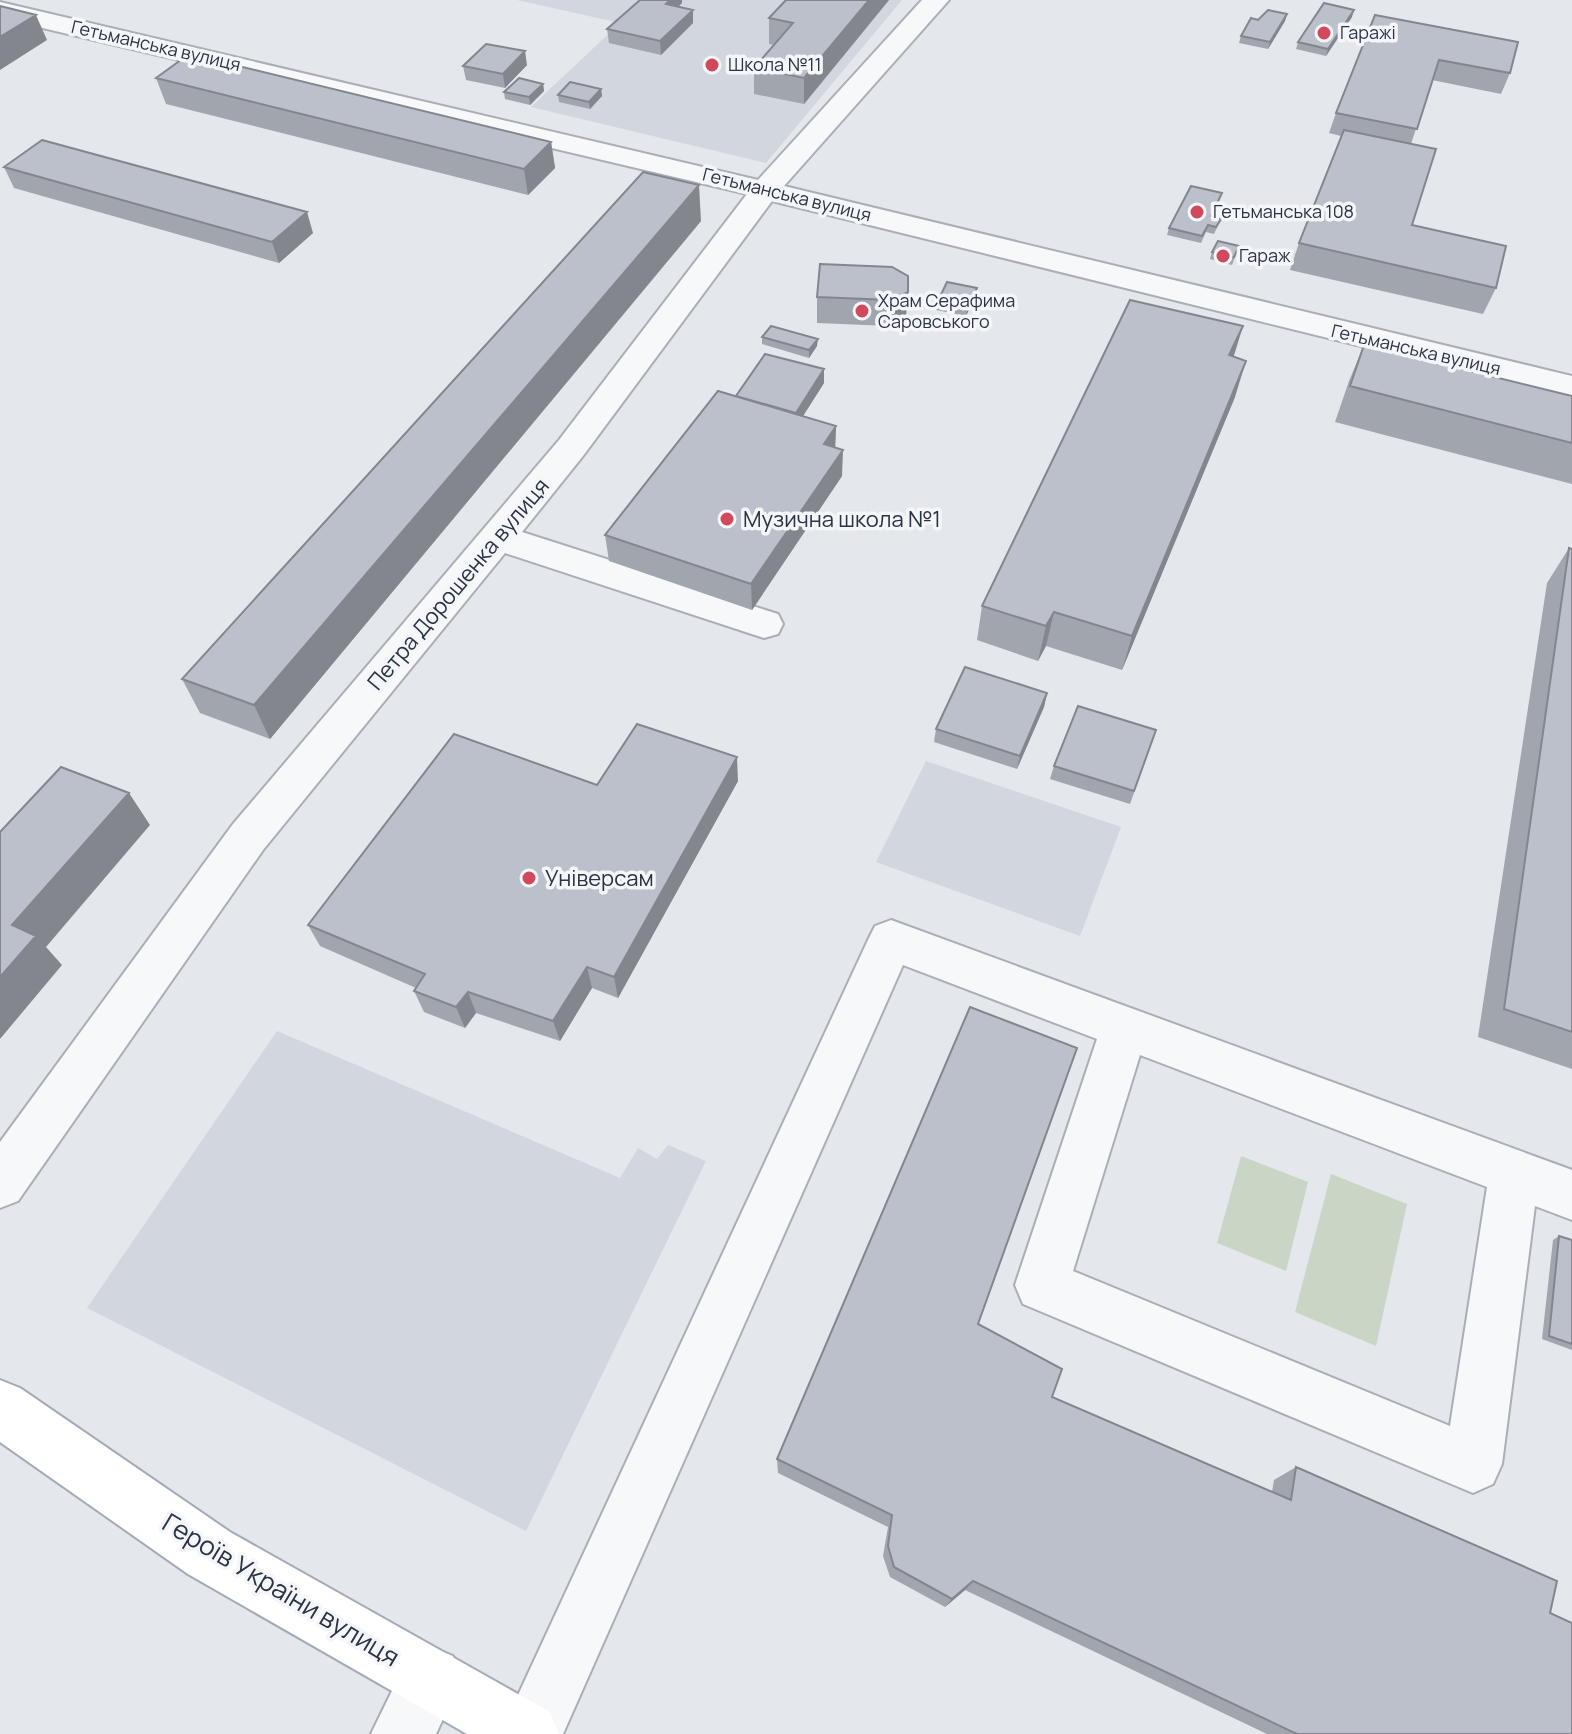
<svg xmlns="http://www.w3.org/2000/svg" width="1572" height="1734" font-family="Manrope,sans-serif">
<rect width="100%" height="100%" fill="#e4e7ec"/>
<path fill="#d2d6de" d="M517,0H902L766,163L531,107L620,23Z
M926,761L1121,827L1080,936L876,862Z
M277,1031L620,1178L638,1148L657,1159L668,1145L706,1161L526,1531L87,1308Z"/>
<path fill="#c9d6c5" d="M1241,1156L1308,1182L1286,1271L1217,1243Z
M1331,1174L1407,1204L1376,1346L1295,1312Z"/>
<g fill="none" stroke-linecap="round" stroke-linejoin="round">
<defs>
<path id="minor" d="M922,0H949L784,186L1572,376V398L772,201L583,456L522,532L778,614L783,624L778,634L764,638L505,553L263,850L18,1201L0,1208V1142L233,824L559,440L747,194L0,18V2L758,180Z
M891,920L1572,1170V1220L1535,1206L1502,1464L1493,1484L1473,1493L1023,1304L1015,1285L1097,1039L903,965L563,1734H500L868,940L875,926ZM1140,1055L1487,1187L1450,1426L1073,1271Z
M431,1647L453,1656L462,1678L436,1734H371L409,1656Z"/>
<path id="major" d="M0,1380L20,1388L230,1532L550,1712L559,1734H467L188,1574L0,1442Z"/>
</defs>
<use href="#minor" stroke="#a9aeb7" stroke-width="4"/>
<use href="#major" stroke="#a3abb8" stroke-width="4"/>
<use href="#minor" fill="#f7f8fa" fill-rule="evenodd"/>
<use href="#major" fill="#fff" fill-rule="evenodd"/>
</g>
<path fill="#a1a5ae" d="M786,0H889L804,104L754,94V68L774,45L769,44V18Z
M682,3L678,7L693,23L661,55L609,43L607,29Z
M1287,14L1285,21L1268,49L1239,43L1241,36L1258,20Z
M1375,15L1510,73L1501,94L1432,80L1411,144L1412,225L1496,288L1483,314L1290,270L1299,243L1341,136L1329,133L1336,113Z
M1352,17L1326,56L1296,49L1298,42Z
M527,65L505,88L466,80L463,66Z
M156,78L551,142L555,168L528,195L166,104Z
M543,84L544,91L530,105L505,99L504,92Z
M601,89L602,96L590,109L559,102L558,95Z
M4,167L313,233L279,263L14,188Z
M1220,201L1212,217L1221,219L1214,234L1206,232L1201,243L1167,235L1169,228Z
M701,221L270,739L200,713L182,679Z
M1239,246L1232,265L1210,259L1212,252Z
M892,267L906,318L889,326L817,323V297Z
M977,288L976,295L966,316L936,310L937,303Z
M762,337L817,346L809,358L762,344Z
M1364,345L1572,396V484L1335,422L1349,381Z
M1234,356L1235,397L1122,670L1046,646L1038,661L977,640L982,606Z
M824,383L803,416L836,426L835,447L842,476L752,610L609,561L605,535Z
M1569,548L1572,549V1069L1478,1037L1547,583Z
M1047,693L1044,707L1017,769L934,742L936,729Z
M1156,730L1130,804L1050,779L1054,766Z
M738,781L618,998L592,988L560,1041L476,1013L465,1028L424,1012L414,991L416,988L320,946L308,925L597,785Z
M1559,1236L1572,1240V1350L1542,1339L1553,1240Z
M978,1324L1052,1397L1272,1492L1274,1480L1296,1467L1550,1613L1572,1734H1267L965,1590L945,1607L890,1577L883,1556L888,1527L778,1473L777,1459Z"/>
<path fill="#83868d" d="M670,0H682V3L667,17L666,4Z
M869,0H889L804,104V78Z
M693,10V23L661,55L660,41Z
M1354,10L1352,17L1326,56L1328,49Z
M1287,14L1285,21L1268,49L1270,42Z
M36,15L47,40L0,70V37Z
M525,51L527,65L505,88L503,74Z
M543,84L544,91L530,105L529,97Z
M601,89L602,96L590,109L589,102Z
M551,142L555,168L528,195L524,169Z
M699,185L701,221L270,739L254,705Z
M307,212L313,233L279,263L272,242Z
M977,288L976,295L966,316L967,309Z
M908,292L906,318L889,326L891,300Z
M1243,326L1232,362L1229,355Z
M818,339L817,346L809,358V350Z
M1246,361L1235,397L1122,670L1132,636Z
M824,369V383L796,427V413Z
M836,426L835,453L824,444Z
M843,450L842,476L752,610L751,584Z
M1054,612L1046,646L1038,661L1046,626Z
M1047,693L1044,707L1017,769L1020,756Z
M737,757L738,781L618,998L614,977Z
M129,793L150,825L46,947L62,965L0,1039V977L12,925Z
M587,967L592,988L560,1041L553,1021Z
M468,992L476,1013L465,1028L456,1007Z
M973,1581L965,1590L945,1607L952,1599Z"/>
<path fill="#bbc0ca" stroke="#83868d" stroke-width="2" d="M640,0H670L666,4L693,10L660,41L607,29Z
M786,0H869L804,78L754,68L793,23L769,18Z
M1324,3L1354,10L1328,49L1298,42Z
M0,6L36,15L0,37Z
M1268,10L1287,14L1270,42L1241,36L1251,18L1258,20Z
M1375,15L1518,42L1510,73L1439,60L1417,129L1336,113Z
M486,44L525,51L503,74L463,66Z
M189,54L551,142L524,169L156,78Z
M519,78L543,84L529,97L504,92Z
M570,82L601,89L589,102L558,95Z
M1344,130L1436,149L1412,225L1506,246L1496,288L1299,243Z
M42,140L307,212L272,242L4,167Z
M643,172L699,185L254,705L182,679Z
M1191,186L1222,193L1211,216L1221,219L1216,227L1208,225L1202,236L1169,228Z
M1218,241L1239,246L1234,257L1212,252Z
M820,264L892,267L908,276V292L891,300L817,297Z
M947,282L977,288L967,309L937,303Z
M1130,300L1243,326L1229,355L1246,361L1132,636L1054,612L1046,626L982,606Z
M771,326L818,339L809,350L762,337Z
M1364,345L1572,396V443L1350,386Z
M765,354L824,369L796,413L736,396Z
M718,391L836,426L824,444L843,450L751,584L605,535Z
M1569,548L1572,549V1032L1504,1009Z
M965,667L1047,693L1020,756L936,729Z
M1078,706L1156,730L1134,791L1054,766Z
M637,724L737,757L614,977L587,967L553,1021L468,992L456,1007L414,991L425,974L308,925L454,734L597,785Z
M61,767L129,793L12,925L36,936L0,977V832Z
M970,1007L1077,1048L978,1324L1062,1369L1052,1397L1291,1500L1296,1467L1557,1581L1550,1613L1572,1623V1734H1297L973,1581L952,1599L894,1567L888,1546L892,1515L777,1459Z
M1559,1236L1572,1240V1344L1549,1336Z"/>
<g fill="#d1495b" stroke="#f4f6f9" stroke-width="3">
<circle cx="1324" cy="33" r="8"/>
<circle cx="712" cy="65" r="8"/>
<circle cx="1197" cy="212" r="8"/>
<circle cx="1223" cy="256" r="8"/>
<circle cx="862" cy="311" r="8"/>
<circle cx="727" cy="519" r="8"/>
<circle cx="529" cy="878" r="8"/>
</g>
<g text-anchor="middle" stroke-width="7" stroke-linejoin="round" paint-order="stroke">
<g font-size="18" fill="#2b3445" stroke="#f4f6f9" text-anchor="start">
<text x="1340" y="39">Гаражі</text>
<text x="728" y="71">Школа №11</text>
<text x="1213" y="218">Гетьманська 108</text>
<text x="1239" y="262">Гараж</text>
<text x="878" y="307">Храм Серафима<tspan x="878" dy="21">Саровського</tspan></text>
</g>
<g font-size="18" fill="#2b3445" stroke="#f4f6f9">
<text transform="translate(156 46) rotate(13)" y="6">Гетьманська вулиця</text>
<text transform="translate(787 195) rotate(14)" y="6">Гетьманська вулиця</text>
<text transform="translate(1416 350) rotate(13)" y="6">Гетьманська вулиця</text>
</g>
<g font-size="22" fill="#2b3445" stroke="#f4f6f9" text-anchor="start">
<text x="743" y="527">Музична школа №1</text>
<text x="545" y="886">Універсам</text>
</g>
<g font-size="22" fill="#2b3445" stroke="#f4f6f9">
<text transform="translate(458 584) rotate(-50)" y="8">Петра Дорошенка вулиця</text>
</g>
<g font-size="26" fill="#2b3445" stroke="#f4f6f9">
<text transform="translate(281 1590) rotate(31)" y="9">Героїв України вулиця</text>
</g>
</g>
</svg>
